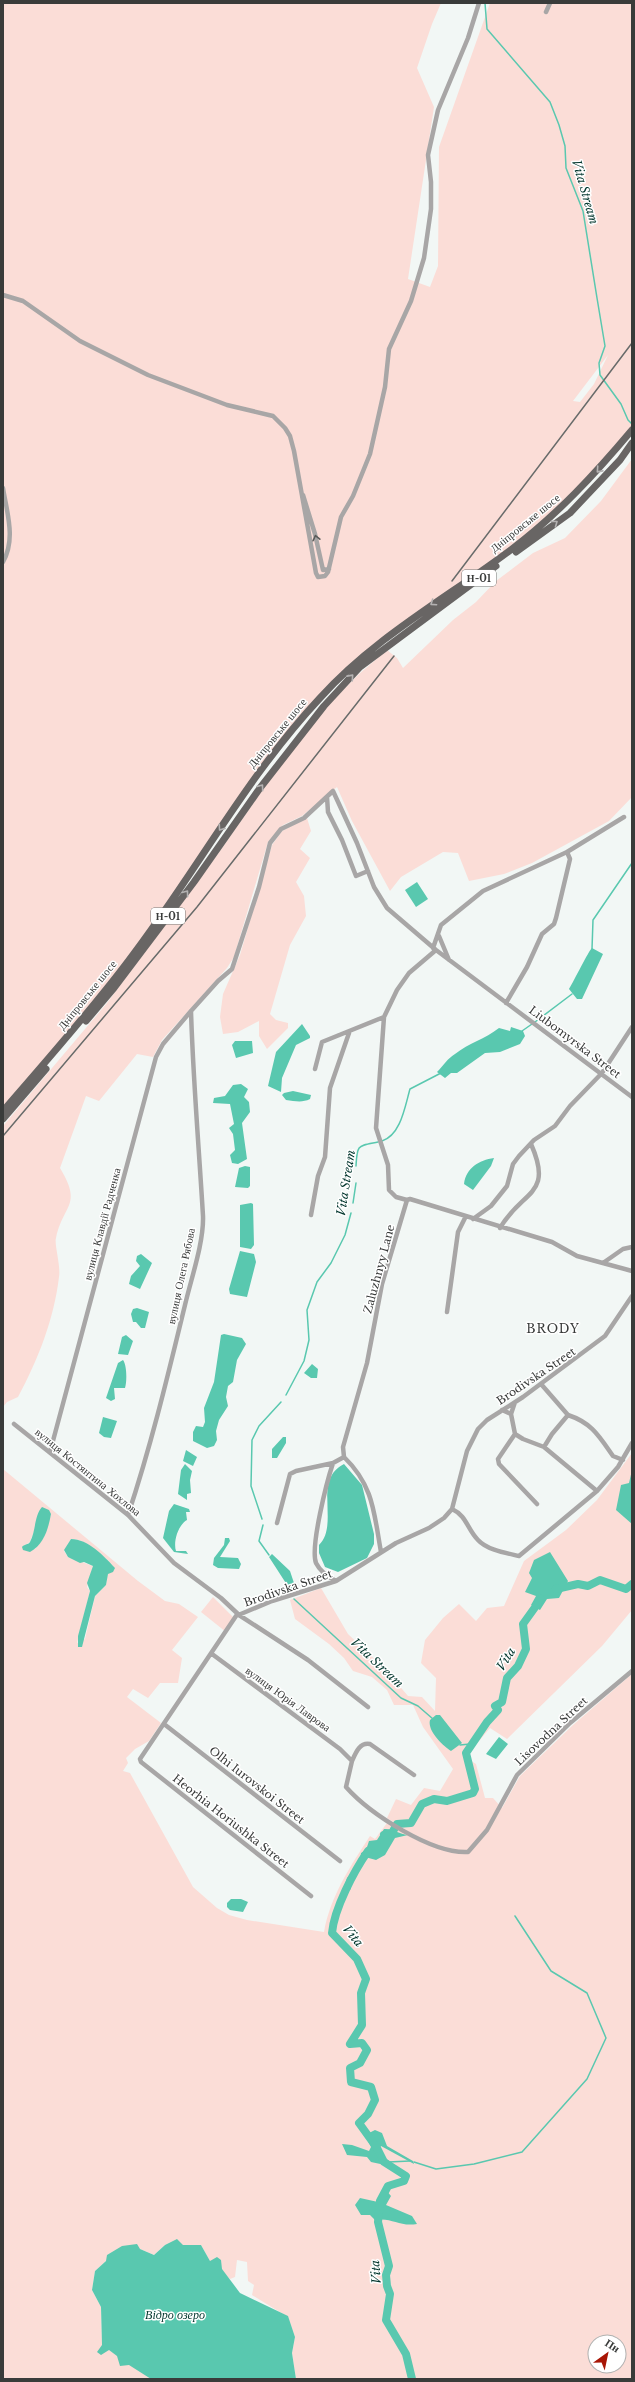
<svg xmlns="http://www.w3.org/2000/svg" width="635" height="2382" font-family="'Libre Baskerville',serif">
<rect width="100%" height="100%" fill="#f2f7f5"/>
<path fill="#fbddd7" fill-rule="evenodd" d="M3,3H441L432,24L417,68L434,107L408,279L430,287L438,266L439,147L490,3H632V430L543,525L352,666L291,731L130,959L3,1111ZM608,355L594,384L580,402L573,401Z
M632,459V797L609,821L532,863L504,874L469,881L458,853L443,852L401,877L390,891L352,821L337,787L302,816L283,825L268,842L234,957L227,968L162,1040L153,1057L137,1054L99,1101L86,1096L60,1168C83,1206 63,1204 56,1238C54,1244 61,1266 59,1277C54,1319 38,1360 18,1397L7,1402L3,1407V1126L107,1003L215,858L268,782L325,708L359,674L387,650L397,658L403,668L453,620L476,602L496,581L533,553L565,538L601,501Z
M307,818L311,831L300,849L310,858L296,882L304,896L306,916L290,945L270,1014L276,1020L288,1023V1028L267,1049L259,1036V1021L238,1032L223,1034L220,1017L223,994L240,955L272,845L282,831Z
M632,1453V1610L602,1646L507,1739L490,1728L468,1754V1759L476,1764L485,1798H493L502,1808L520,1776L573,1725L632,1674V2379H296L292,2353L295,2337L288,2317L252,2295L254,2285L248,2281L247,2262L237,2260L235,2277L230,2279L210,2261L201,2245H165L154,2255L140,2249L106,2261L95,2271L92,2290L101,2307L102,2345L151,2379H3V1469L138,1581L165,1601L179,1604L198,1617L172,1650L182,1658L178,1683H160L148,1698L133,1689L127,1697L161,1723L149,1741L135,1749L126,1758L128,1763L123,1771L130,1773L193,1887L217,1908L229,1915L247,1920L324,1932C330,1897 351,1865 370,1836L375,1839L387,1823L411,1833L387,1818L396,1799L411,1805L424,1788L440,1791L453,1769L423,1727L413,1705H394L387,1690L372,1677L353,1671L344,1658L329,1644L295,1619L290,1600L321,1588L348,1634L385,1669L408,1696L422,1697L435,1711L436,1678L421,1663L425,1640L443,1618L459,1604L476,1621L487,1608L504,1606L524,1561L566,1530L597,1500ZM39,1511L51,1514L44,1537L35,1549L22,1547L30,1542L36,1526ZM71,1539C86,1539 98,1553 109,1561L106,1585L95,1596L85,1639L77,1643L90,1591L87,1587L93,1566L68,1557L64,1551ZM595,2342H619V2366H595Z
M213,1597L234,1618L226,1632L201,1612Z"/>
<path fill="#59c8af" d="M417,882L428,899L416,907L405,890Z
M592,948L603,954L582,999H577L569,989C574,981 589,950 592,948Z
M302,1024L310,1036V1038L296,1045L282,1078L281,1092L268,1086L276,1052Z
M511,1027L523,1031L525,1036L520,1044L500,1052L485,1053L457,1073H451L445,1078L437,1072C443,1066 448,1058 455,1054C469,1043 485,1039 499,1028L510,1031Z
M235,1041H252L253,1053L236,1058L232,1045Z
M241,1084L248,1089L244,1097L249,1102L250,1112L242,1123L247,1159L238,1164L232,1163L230,1155L235,1150L233,1134L229,1128L234,1124L230,1104L213,1103L214,1098L225,1096L233,1085Z
M293,1091L311,1095L310,1099C302,1103 295,1101 286,1100L282,1095L284,1093Z
M494,1158L491,1166L473,1190L464,1184C466,1168 479,1160 494,1158Z
M245,1166L250,1167V1186L248,1188L235,1187L239,1168Z
M251,1203L253,1204L254,1245L251,1249L240,1247V1205Z
M240,1251L254,1254L256,1262L247,1297L230,1294L229,1289Z
M141,1254L152,1263L140,1289L129,1284L131,1276L140,1266L136,1261L137,1256Z
M137,1308L149,1312L145,1328H141L136,1322H133L131,1314L133,1309Z
M224,1334L242,1338L246,1344L237,1360L233,1382L228,1386L226,1397L228,1406L219,1420L216,1431L217,1440L214,1446L207,1448L193,1441V1432L196,1426L203,1427L205,1422L204,1408L214,1382L221,1335Z
M126,1335L133,1341L128,1355L118,1354L122,1337Z
M123,1360C127,1365 127,1382 125,1388H114L115,1399L111,1401L106,1398L118,1363Z
M312,1364L318,1369L317,1378H311L304,1373Z
M103,1417L117,1421L111,1438L104,1437L99,1433Z
M283,1437H286V1443L277,1458H272V1449Z
M186,1450L197,1457L193,1466L183,1461Z
M185,1464L192,1471L190,1480L191,1493L187,1494V1500L178,1494L181,1470Z
M344,1464L362,1485L374,1534V1544L367,1558L338,1572L325,1567L319,1553V1545C340,1524 312,1480 344,1464Z
M632,1470V1524L616,1510L621,1485L629,1483Z
M174,1504L189,1509L190,1512H186L187,1520C178,1525 173,1542 176,1551H186L188,1554L174,1552L163,1538L169,1511Z
M42,1507L49,1510L51,1514C48,1530 44,1544 30,1552L23,1550L22,1547C24,1544 28,1545 30,1542C36,1531 34,1516 42,1507Z
M225,1538H229L230,1541L220,1557L238,1558L241,1564L239,1569L218,1568L213,1565L214,1558L224,1545Z
M71,1539C88,1539 104,1556 115,1568L113,1572L108,1574L106,1585L95,1596L82,1647H78V1636L90,1591L87,1583L93,1566L84,1562L80,1563L68,1557L64,1550Z
M550,1552L568,1581L559,1598L547,1599L540,1610L531,1605L536,1596L525,1592L532,1578L529,1573L534,1560Z
M272,1554L290,1571L296,1589L291,1591L269,1557Z
M436,1715H440L462,1743L451,1751C443,1746 427,1731 430,1720Z
M499,1737L508,1744L496,1759L486,1754Z
M384,1829C392,1828 399,1834 408,1835L395,1838L385,1855L376,1860L365,1857L348,1882L351,1889L342,1894L347,1878L360,1862L361,1853L366,1850L369,1841L377,1840Z
M231,1899H241L248,1902L243,1912L230,1910L227,1907V1903Z
M375,2130L382,2133L387,2146L413,2161L414,2164L381,2146L377,2152L399,2168L371,2162L367,2157L347,2155L342,2144L352,2145L369,2151L371,2147L365,2135Z
M385,2189L391,2196L386,2205L412,2216L417,2224C399,2227 392,2217 375,2220L370,2215H361L355,2205L360,2198L378,2202Z
M177,2239L183,2245H201L210,2261L217,2257L221,2260L222,2269L240,2293L288,2316L295,2337L292,2353L296,2379H151L129,2365L120,2366L117,2356L109,2350L101,2355L97,2352L102,2345L101,2307L92,2290L95,2271L106,2261L107,2255L122,2246L137,2244L140,2249L154,2255L165,2245Z"/>
<g fill="none" stroke-linecap="round" stroke-linejoin="round">
<path stroke="#59c8af" stroke-width="1.5" d="M485,3L487,29L550,102L559,125L565,146L566,168L583,211L597,298L605,346L599,363L600,375L621,404L628,420L632,424
M592,949L593,920L632,863
M535,1022L572,994
M522,1031L532,1024
M382,1141C401,1135 405,1106 410,1089L441,1073
M356,1166C357,1144 358,1146 378,1142
M353,1203L356,1183
M286,1395L304,1361L309,1340L307,1310L317,1282L331,1263L345,1235L351,1213
M262,1519L251,1486L252,1440L259,1426L281,1402
M263,1525L259,1541L269,1555
M294,1599L401,1698L418,1706L433,1719
M460,1745L470,1744
M388,2162L410,2161
M414,2162L436,2169L474,2164L522,2152L587,2079L606,2038L587,1993L551,1971L515,1916"/>
<path stroke="#59c8af" stroke-width="8" d="M556,1589L578,1584L588,1586L600,1580L626,1589L632,1584
M384,1835L392,1833L397,1824L411,1823L422,1804L434,1799L447,1801L473,1793L475,1789L466,1753L487,1722L498,1710L495,1706L502,1702L507,1678L518,1666L526,1649L523,1624L541,1599
M368,1851C354,1871 334,1909 332,1933L357,1959L366,1979L361,1993L362,2025L350,2044L362,2043L367,2050L360,2063L350,2068L351,2082L371,2087L375,2100L368,2114L359,2123L377,2148L384,2162L406,2176L404,2181L388,2186L380,2201L378,2222L389,2266L386,2275L387,2286L390,2294L386,2320L406,2354L412,2379"/>
<path stroke="#a8a6a6" stroke-width="4.5" d="M546,12L550,3
M3,295L23,301L80,341L148,375L227,405L273,416L285,428L290,436L294,451L316,573L318,577L325,576L328,572L341,517L353,496L370,454L385,387L389,349L411,301L424,258L431,209V182L428,155L438,110L468,38L479,3
M3,488C7,513 16,539 3,562
M303,495L315,534L323,570L329,569
M327,797L328,812L342,840L356,876L368,871
M567,852L624,817
M439,936L449,960
M433,948L441,925L483,891L567,852L570,859L556,918L554,924L542,934L527,967L506,1003
M315,1069L322,1042L384,1017
M407,1200L396,1197L389,1190L388,1165L376,1128L384,1017L397,990L409,973L436,950
M311,1215L318,1176L325,1157L330,1088L349,1033
M473,1219L491,1206L507,1186L513,1164L519,1156L534,1140L555,1126L570,1106L602,1073L632,1027
M500,1228C522,1190 554,1196 531,1144
M603,1263L623,1249L632,1247
M447,1312L458,1232L466,1216
M502,1410L511,1414L515,1402
M511,1414L515,1434L523,1439L544,1447L552,1434L568,1415L541,1384
M568,1415C592,1423 599,1436 613,1456L623,1460
M14,1424L128,1515L174,1563L221,1598L239,1615L308,1660L368,1707
M515,1434L498,1459L499,1464L537,1504
M544,1447L597,1491
M50,1452L156,1057L163,1044L191,1011L218,981L232,969L259,887L270,843L281,829L304,818L333,791L357,843L374,887L387,908L436,950L632,1097
M344,1457C374,1486 374,1514 381,1552
M452,1509C467,1516 467,1529 478,1540C487,1550 506,1553 519,1556L597,1491L618,1467L632,1443
M128,1515C151,1446 168,1375 185,1305C191,1279 204,1242 203,1216C199,1148 193,1079 191,1011
M277,1523L290,1474L296,1471L333,1463
M336,1581C328,1577 320,1571 316,1563C310,1547 327,1481 333,1463L344,1457L343,1447L367,1363L382,1284L407,1200L410,1199L552,1242L577,1256L632,1271
M212,1654L340,1749L352,1761L346,1787C370,1814 432,1854 468,1852L487,1830L517,1775L570,1723L632,1671
M164,1724L340,1861
M352,1761C356,1752 360,1742 370,1744L414,1775
M311,1896L141,1762L140,1759L236,1616L272,1601L336,1581L396,1543L429,1528L444,1518L452,1509L467,1451L478,1429L487,1420L523,1397L605,1336L632,1296"/>
<path stroke="#686564" stroke-width="7" d="M516,552L570,513L620,460L632,443
M86,1021L114,988L194,882L260,788L324,706L360,667L496,566
M3,1111C46,1061 90,1012 129,960C195,874 246,777 320,698C375,637 447,598 512,549C558,514 595,474 632,430
M3,1119L46,1069"/>
<path stroke="#686b6a" stroke-width="1.5" d="M452,581L632,343
M3,1136L197,907L394,656"/>
</g>
<defs><path id="oneway-chevron" d="M-2-3.5L2.5 0L-2 3.5" fill="none" stroke-width="1.6" stroke-linecap="round" stroke-linejoin="round"/></defs>
<g stroke="#b4b2b2">
<use href="#oneway-chevron" transform="translate(599 470) rotate(132)"/>
<use href="#oneway-chevron" transform="translate(555 523) rotate(-36)"/>
<use href="#oneway-chevron" transform="translate(433 603) rotate(146)"/>
<use href="#oneway-chevron" transform="translate(351 677) rotate(-48)"/>
<use href="#oneway-chevron" transform="translate(261 787) rotate(-54)"/>
<use href="#oneway-chevron" transform="translate(221 828) rotate(125)"/>
<use href="#oneway-chevron" transform="translate(186 893) rotate(-53)"/>
</g>
<use stroke="#5a5b5a" href="#oneway-chevron" transform="translate(316 538) rotate(-103)"/>
<g text-anchor="middle" stroke-width="3" stroke-linejoin="round" paint-order="stroke">
<g fill="#fff" stroke="#747675" stroke-width="1">
<rect x="462" y="570" width="34" height="16" rx="3"/>
<rect x="151" y="908" width="34" height="16" rx="3"/>
</g>
<g font-size="10" font-weight="bold" fill="#393b3a">
<text x="479" y="582">Н-01</text>
<text x="168" y="920">Н-01</text>
</g>
<g font-size="11" fill="#393b3a" stroke="#fff">
<text transform="translate(525 523) rotate(-39)" y="4">Дніпровське шосе</text>
<text transform="translate(277 733) rotate(-51)" y="4">Дніпровське шосе</text>
<text transform="translate(87 995) rotate(-51)" y="4">Дніпровське шосе</text>
<text transform="translate(575 1042) rotate(37)" y="4">Liubomyrska Street</text>
<text transform="translate(102 1224) rotate(-75)" y="4">вулиця Клавдії Радченка</text>
<text transform="translate(379 1269) rotate(-75)" y="4">Zaluzhnyy Lane</text>
<text transform="translate(181 1276) rotate(-78)" y="4">вулиця Олега Рябова</text>
<text transform="translate(536 1376) rotate(-34)" y="4">Brodivska Street</text>
<text transform="translate(88 1472) rotate(39)" y="4">вулиця Костянтина Хохлова</text>
<text transform="translate(288 1588) rotate(-19)" y="4">Brodivska Street</text>
<text transform="translate(288 1699) rotate(36)" y="4">вулиця Юрія Лаврова</text>
<text transform="translate(551 1731) rotate(-43)" y="4">Lisovodna Street</text>
<text transform="translate(257 1785) rotate(38)" y="4">Olhi Iurovskoi Street</text>
<text transform="translate(231 1821) rotate(38)" y="4">Heorhia Horiushka Street</text>
</g>
<g font-size="12" font-style="italic" fill="#00352c" stroke="#fff">
<text transform="translate(585 192) rotate(74)" y="4">Vita Stream</text>
<text transform="translate(346 1183) rotate(-81)" y="4">Vita Stream</text>
<text transform="translate(506 1659) rotate(-58)" y="4">Vita</text>
<text transform="translate(377 1663) rotate(43)" y="4">Vita Stream</text>
<text transform="translate(353 1936) rotate(50)" y="4">Vita</text>
<text transform="translate(376 2272) rotate(-94)" y="4">Vita</text>
<text x="175" y="2319">Відро озеро</text>
</g>
<g font-size="12" letter-spacing="1" fill="#393b3a" stroke="#fff">
<text x="553" y="1333">BRODY</text>
</g>
</g>
<rect width="635" height="2382" fill="none" stroke="#393b3a" stroke-width="8"/>
<g transform="translate(607 2354) rotate(33)"><circle r="19" fill="#ffffff" stroke="#b0b1b0"/>
<path d="M0-3L7 15L0 10L-7 15Z" fill="#a81606"/>
<text y="-6" font-size="11" font-weight="bold" text-anchor="middle" fill="#393b3a">Пн</text>
</g>
</svg>
